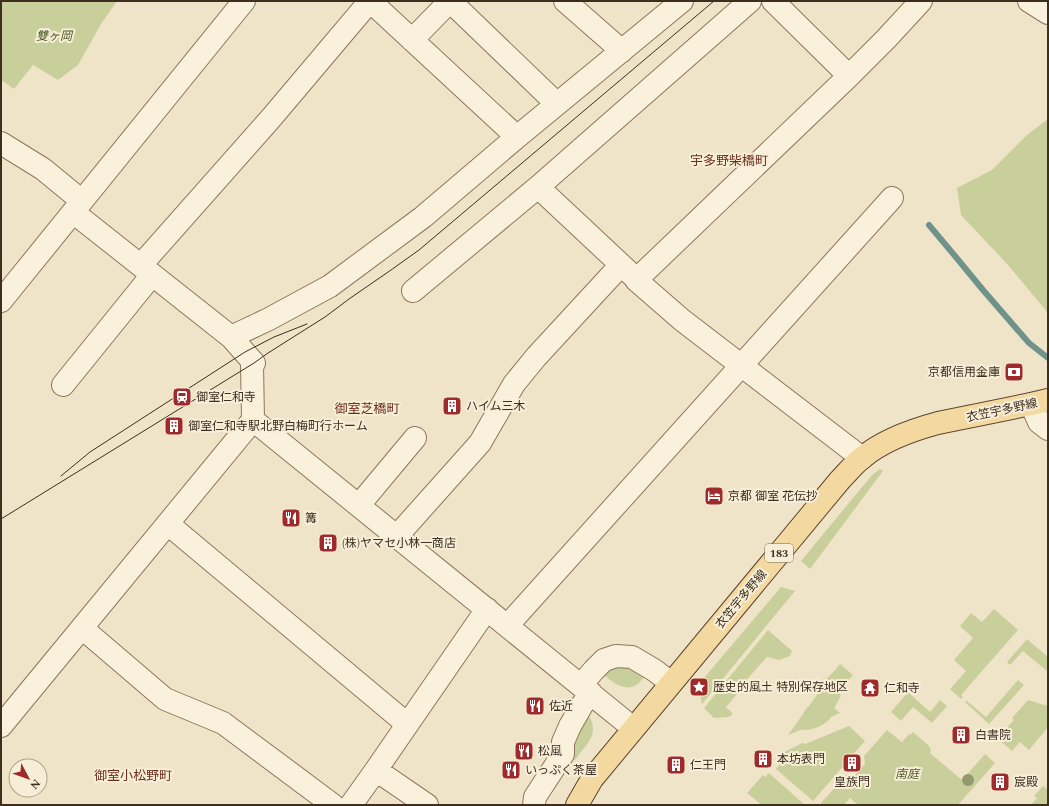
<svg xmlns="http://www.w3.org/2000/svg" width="1049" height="806" font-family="Spectral,'Noto Sans JP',serif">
<rect width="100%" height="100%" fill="#f0e4c8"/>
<path fill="#c9cf9b" d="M1,1H117L101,24L78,65L58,80L33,65L14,89L1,80Z
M1048,119V313L1008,265L961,215L957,188L992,170L1027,135Z
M880,469L883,471L810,569L801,561L872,475Z
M781,587L795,591L702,704L698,685Z
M994,609L1018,630L961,695L963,697L961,699L950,689L966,671L954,660L973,638L960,626L971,613L982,622Z
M768,630L792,651L790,656L779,660L767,657L742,685V688L726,707L733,714L729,717L714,718L704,708Z
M1027,639L1048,657V672L1023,651L1010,665L1007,662Z
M613,662L648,673C645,676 642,680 639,683C625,695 610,680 599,671Z
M840,664L853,675L838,692L841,696L834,708L840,713L831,717C828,724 811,731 804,730L803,729L788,735L803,714L805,710L809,706L821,689C822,681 828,678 833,672C836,670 838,666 840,664Z
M1018,680L1024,685L989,724L965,702L967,701L986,717Z
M908,692L930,712L940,700L947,706L932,723L913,707L901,721L891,712Z
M1028,700L1048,706V727L1029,750L1020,742L1012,751L997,738L1014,720L1012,718Z
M588,714C601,735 586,744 575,760L570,761L571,742Z
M849,726L865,741L813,801L776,769L784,759L779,755L802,743L805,744Z
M887,730L902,742L909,734L910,735L913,732L929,746L931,750L930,753L962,780L985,754L995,763L958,805H858L850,798L844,805H822L821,803L846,775H855L865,764L864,756Z
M769,773L805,805H762L747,793L763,775L765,777Z
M1043,786L1048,790V805H1031L1037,798L1034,796Z"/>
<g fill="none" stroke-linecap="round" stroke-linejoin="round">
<path stroke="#6f938a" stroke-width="6" d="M929,225L955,256L983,290L1029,343L1048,358"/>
<defs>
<path id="minor" d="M370,1L517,137
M565,1L622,51
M773,1L849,76L636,280L682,320L862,458
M1029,1L1048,13
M412,40L450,1L557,104
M849,76L886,39L921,1
M1,143L43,169L82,201
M538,187L632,275
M141,265L272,117L370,1
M413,291L538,187L750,1
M1,301L244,1
M231,337L269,319L330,286L423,217L517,137L682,1
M63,385L152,275
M1031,404L1039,422L1048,429
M253,420L633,728
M359,505L415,438
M168,524L407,724
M397,536L480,443L514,384L536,357L620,266
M507,626L892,198
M82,628L165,699L223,723L333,805
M581,685L594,670L604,660L616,656L632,657L654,670L671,683
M1,726L253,420L252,364L254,363L231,337L73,212
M376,770L427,805
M351,805L376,770L487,609
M534,805L535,797L563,754V742L570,726L582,705L591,693"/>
<path id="major" d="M577,805L592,779L840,480C847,473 854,464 862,458C883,440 912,430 938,423L1031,404L1048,400"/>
</defs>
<use href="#minor" stroke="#8d765c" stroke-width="24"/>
<use href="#major" stroke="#5b4430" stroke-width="24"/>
<use href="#minor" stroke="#faf1dc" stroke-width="22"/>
<use href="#major" stroke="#f3d9a0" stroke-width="22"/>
<path stroke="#3d2e20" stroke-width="1" d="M61,476L90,452L245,352L274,337L307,324
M1,519L254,363L268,353L325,317L349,299L391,270L419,250L714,1"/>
</g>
<circle fill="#96986f" cx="968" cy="780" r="6"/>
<defs>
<symbol id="bank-square" viewBox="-11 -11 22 22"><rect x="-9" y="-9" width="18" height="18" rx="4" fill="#9e2a2b" stroke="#f7eed8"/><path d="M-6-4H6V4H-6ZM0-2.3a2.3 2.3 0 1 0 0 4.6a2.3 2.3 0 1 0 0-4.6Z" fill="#fff"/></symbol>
<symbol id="station-square" viewBox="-11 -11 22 22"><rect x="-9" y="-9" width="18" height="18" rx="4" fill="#9e2a2b" stroke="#f7eed8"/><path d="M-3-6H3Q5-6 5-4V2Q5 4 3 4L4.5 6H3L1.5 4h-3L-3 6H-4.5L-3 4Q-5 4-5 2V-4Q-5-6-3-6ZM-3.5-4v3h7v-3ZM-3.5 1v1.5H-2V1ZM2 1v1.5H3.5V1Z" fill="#fff"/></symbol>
<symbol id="building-square" viewBox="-11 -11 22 22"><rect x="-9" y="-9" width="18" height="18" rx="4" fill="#9e2a2b" stroke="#f7eed8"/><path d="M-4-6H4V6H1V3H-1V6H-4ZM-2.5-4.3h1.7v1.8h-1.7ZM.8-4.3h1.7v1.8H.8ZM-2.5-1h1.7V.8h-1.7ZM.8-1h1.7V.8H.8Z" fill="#fff"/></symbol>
<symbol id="hotel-square" viewBox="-11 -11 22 22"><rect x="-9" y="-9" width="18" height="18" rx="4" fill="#9e2a2b" stroke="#f7eed8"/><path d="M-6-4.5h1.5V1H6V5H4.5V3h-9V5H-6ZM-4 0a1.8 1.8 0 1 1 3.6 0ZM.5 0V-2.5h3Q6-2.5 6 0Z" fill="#fff"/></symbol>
<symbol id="restaurant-square" viewBox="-11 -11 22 22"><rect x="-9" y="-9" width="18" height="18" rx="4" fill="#9e2a2b" stroke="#f7eed8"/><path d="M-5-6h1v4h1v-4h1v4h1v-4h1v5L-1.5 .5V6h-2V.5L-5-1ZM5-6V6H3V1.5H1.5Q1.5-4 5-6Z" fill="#fff"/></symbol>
<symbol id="sight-square" viewBox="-11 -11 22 22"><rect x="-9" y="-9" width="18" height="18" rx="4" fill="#9e2a2b" stroke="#f7eed8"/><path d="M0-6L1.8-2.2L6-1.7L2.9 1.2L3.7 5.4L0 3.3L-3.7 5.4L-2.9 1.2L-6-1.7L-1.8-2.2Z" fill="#fff"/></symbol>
<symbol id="temple-square" viewBox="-11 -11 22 22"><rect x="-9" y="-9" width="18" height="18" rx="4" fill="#9e2a2b" stroke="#f7eed8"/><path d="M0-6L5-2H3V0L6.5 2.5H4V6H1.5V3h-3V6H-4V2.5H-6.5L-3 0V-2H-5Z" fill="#fff"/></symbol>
</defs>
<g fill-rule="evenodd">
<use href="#bank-square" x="1003" y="361" width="22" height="22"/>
<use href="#station-square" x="171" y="386" width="22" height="22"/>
<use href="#building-square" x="441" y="395" width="22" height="22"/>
<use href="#building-square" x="163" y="415" width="22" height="22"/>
<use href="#hotel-square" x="703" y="485" width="22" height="22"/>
<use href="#restaurant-square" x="280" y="507" width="22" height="22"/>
<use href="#building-square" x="317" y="532" width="22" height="22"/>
<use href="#sight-square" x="688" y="676" width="22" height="22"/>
<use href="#temple-square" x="859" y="677" width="22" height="22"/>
<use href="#restaurant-square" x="524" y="695" width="22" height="22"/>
<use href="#building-square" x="950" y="724" width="22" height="22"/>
<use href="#restaurant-square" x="513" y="740" width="22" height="22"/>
<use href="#building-square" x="752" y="748" width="22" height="22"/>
<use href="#building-square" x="841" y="752" width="22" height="22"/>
<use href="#building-square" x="665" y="754" width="22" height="22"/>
<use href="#restaurant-square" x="500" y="759" width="22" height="22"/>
<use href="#building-square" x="989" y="771" width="22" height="22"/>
</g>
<g text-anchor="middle" stroke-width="4" stroke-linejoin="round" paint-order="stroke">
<rect fill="#f7eed8" stroke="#756857" stroke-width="1" x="765" y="544" width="28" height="18" rx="3"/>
<g font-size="11" font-weight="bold" fill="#3d2e20">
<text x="779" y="557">183</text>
</g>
<g font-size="12" font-style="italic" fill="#4d5a26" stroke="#f7eed8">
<text x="54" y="40">雙ヶ岡</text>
<text x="907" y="778">南庭</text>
</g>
<g font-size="12" fill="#3d2e20" stroke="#f7eed8" text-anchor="start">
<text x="1000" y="376" text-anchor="end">京都信用金庫</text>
<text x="196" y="401">御室仁和寺</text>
<text x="466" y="410">ハイム三木</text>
<text x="188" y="430">御室仁和寺駅北野白梅町行ホーム</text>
<text x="728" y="500">京都 御室 花伝抄</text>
<text x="305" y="522">篝</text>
<text x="342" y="547">(株)ヤマセ小林一商店</text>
<text x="713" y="691">歴史的風土 特別保存地区</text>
<text x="884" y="692">仁和寺</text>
<text x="549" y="710">佐近</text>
<text x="975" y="739">白書院</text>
<text x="538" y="755">松風</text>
<text x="777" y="763">本坊表門</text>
<text x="690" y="769">仁王門</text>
<text x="525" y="774">いっぷく茶屋</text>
<text x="852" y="786" text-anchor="middle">皇族門</text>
<text x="1014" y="786">宸殿</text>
</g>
<g font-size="12" fill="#3d2e20" stroke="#f7eed8">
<text transform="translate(1002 410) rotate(-12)" y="4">衣笠宇多野線</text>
<text transform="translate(741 599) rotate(-50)" y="4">衣笠宇多野線</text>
</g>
<g font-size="13" fill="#6b2e1e" stroke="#f7eed8">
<text x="729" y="165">宇多野柴橋町</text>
<text x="367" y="413">御室芝橋町</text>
<text x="133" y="780">御室小松野町</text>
</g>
</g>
<rect width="1049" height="806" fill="none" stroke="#3d2e20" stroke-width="4"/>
<g transform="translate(28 778) rotate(131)"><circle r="19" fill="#f7eed8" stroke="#ada18e"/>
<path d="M0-3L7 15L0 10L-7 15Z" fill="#9e2a2b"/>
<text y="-6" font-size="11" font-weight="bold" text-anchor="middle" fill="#3d2e20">N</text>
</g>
</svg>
